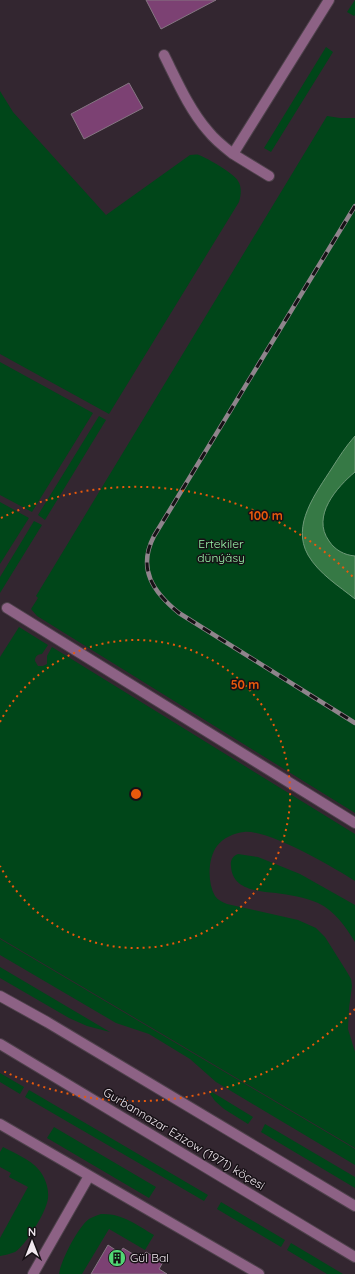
<svg xmlns="http://www.w3.org/2000/svg" width="355" height="1274" font-family="Quicksand,sans-serif">
<rect width="100%" height="100%" fill="#332630"/>
<path fill="#004619" d="M355,0V15L354,16L347,12Z
M326,47L333,52L271,152L264,148Z
M0,91L13,112L106,215L190,155C193,155 196,154 199,155C207,158 235,174 238,181C242,187 241,195 239,202L109,414L0,354Z
M327,116L340,118H355V813L37,616L31,609L38,598L36,596Z
M0,362L93,413L32,512L0,495Z
M99,416L106,420L45,520L38,515Z
M0,502L29,518L0,564Z
M34,521L42,525L0,593V577Z
M19,627L48,645L42,654C37,654 35,657 35,661L38,666H43L47,664V656L52,647L355,834V881C333,867 268,829 244,832C234,833 223,838 217,846C208,858 207,882 215,896C218,900 222,902 227,904L298,920L316,928L325,937L347,972L351,979L352,986L349,1008L348,1029L355,1052V1148L0,938V657Z
M238,854L258,857L300,874L355,905V942C345,926 335,911 318,903C305,897 289,895 276,893C258,891 232,890 231,866C230,860 233,856 238,854Z
M0,939L355,1149V1165L216,1082L190,1059L149,1034L116,1023L0,955Z
M0,967L110,1032L87,1026L69,1018L0,978Z
M0,1073L24,1087L20,1094L0,1082Z
M29,1090L208,1195L204,1201L25,1097Z
M212,1092L253,1117L248,1124L224,1109L215,1101L210,1094Z
M265,1124L355,1177V1188L261,1132Z
M54,1127L156,1187L149,1198L47,1138Z
M3,1147C14,1153 30,1159 39,1170C45,1177 49,1188 48,1198C47,1211 26,1245 15,1252C10,1254 5,1255 0,1256V1238L28,1187L9,1177L11,1173L0,1167V1152Z
M221,1202L285,1240L281,1247L217,1209Z
M101,1214C122,1213 137,1225 154,1235L145,1250L109,1229L82,1274H59C61,1260 78,1227 89,1219C93,1217 97,1215 101,1214Z
M291,1243L343,1274H327L287,1250Z"/>
<path fill="#367945" stroke="#6e9a78" d="M355,436V472C337,487 311,516 329,541C335,550 344,555 355,556V599C339,586 319,574 308,555C291,525 316,493 332,468C339,457 346,446 355,436Z"/>
<path fill="#7c4173" stroke="#857682" d="M146,0H216L161,29Z
M129,83L143,108L84,139L71,114Z
M108,1245L120,1253L123,1248L141,1259L146,1252L163,1262L159,1269L167,1274H91Z"/>
<g fill="none" stroke-linecap="round" stroke-linejoin="round">
<defs>
<path id="minor" d="M164,55C177,81 189,109 208,131C215,140 224,147 233,154
M269,176L233,154L329,0
M7,608L355,823
M0,996L47,1022L355,1206
M0,1044L355,1257
M0,1124L259,1274
M33,1274L89,1176"/>
</defs>
<use href="#minor" stroke="#4e414b" stroke-width="12"/>
<use href="#minor" stroke="#8d6285" stroke-width="10"/>
<defs>
<path id="rail" d="M355,206L154,536C137,569 153,592 179,613L355,723"/>
</defs>
<use href="#rail" stroke="#8f848c" stroke-width="4.5"/>
<use href="#rail" stroke="#171116" stroke-width="3" stroke-dasharray="9" stroke-linecap="butt"/>
</g>
<g fill="none" stroke="#e8590c" stroke-width="2" stroke-dasharray="2 4">
<path d="M0 722A154 154 0 1 1 0 866"/>
<path d="M355 1009A307 307 0 0 1 1 1070M1 518A307 307 0 0 1 355 579"/>
</g>
<defs>
<symbol id="building-disc" viewBox="-11 -11 22 22"><circle r="9.5" fill="#51d674" stroke="#171116"/><path d="M-4-6H4V6H1V3H-1V6H-4ZM-2.5-4.3h1.7v1.8h-1.7ZM.8-4.3h1.7v1.8H.8ZM-2.5-1h1.7V.8h-1.7ZM.8-1h1.7V.8H.8Z" fill="#111"/></symbol>
</defs>
<g fill-rule="evenodd">
<use href="#building-disc" x="107" y="1248" width="20" height="20"/>
</g>
<g text-anchor="middle" stroke-width="3" stroke-linejoin="round" paint-order="stroke">
<g font-size="12" fill="#99f6aa" stroke="#171116">
<text x="221" y="548">Ertekiler<tspan x="221" dy="14">dünýäsy</tspan></text>
</g>
<g font-size="12" fill="#f1e8ef" stroke="#171116">
<text transform="translate(184 1139) rotate(31)" y="4">Gurbannazar Ezizow (1971) köçesi</text>
</g>
<g font-size="12" fill="#f1e8ef" stroke="#171116" text-anchor="start">
<text x="130" y="1262">Gül Bal</text>
</g>
</g>
<circle cx="136" cy="794" r="6" fill="#e8590c" stroke="#171116" stroke-width="2"/>
<g font-size="12" text-anchor="middle" font-weight="bold" fill="#e8590c" stroke="#171116" stroke-width="3" stroke-linejoin="round" paint-order="stroke">
<text x="266" y="520">100 m</text>
<text x="245" y="689">50 m</text>
</g>
<g transform="translate(32 1242)" stroke="#171116" stroke-width="3" paint-order="stroke">
<path d="M0-3L7 15L0 10L-7 15Z" fill="#f1e8ef"/>
<text y="-6" font-size="11" font-weight="bold" text-anchor="middle" fill="#f1e8ef">N</text>
</g>
</svg>
